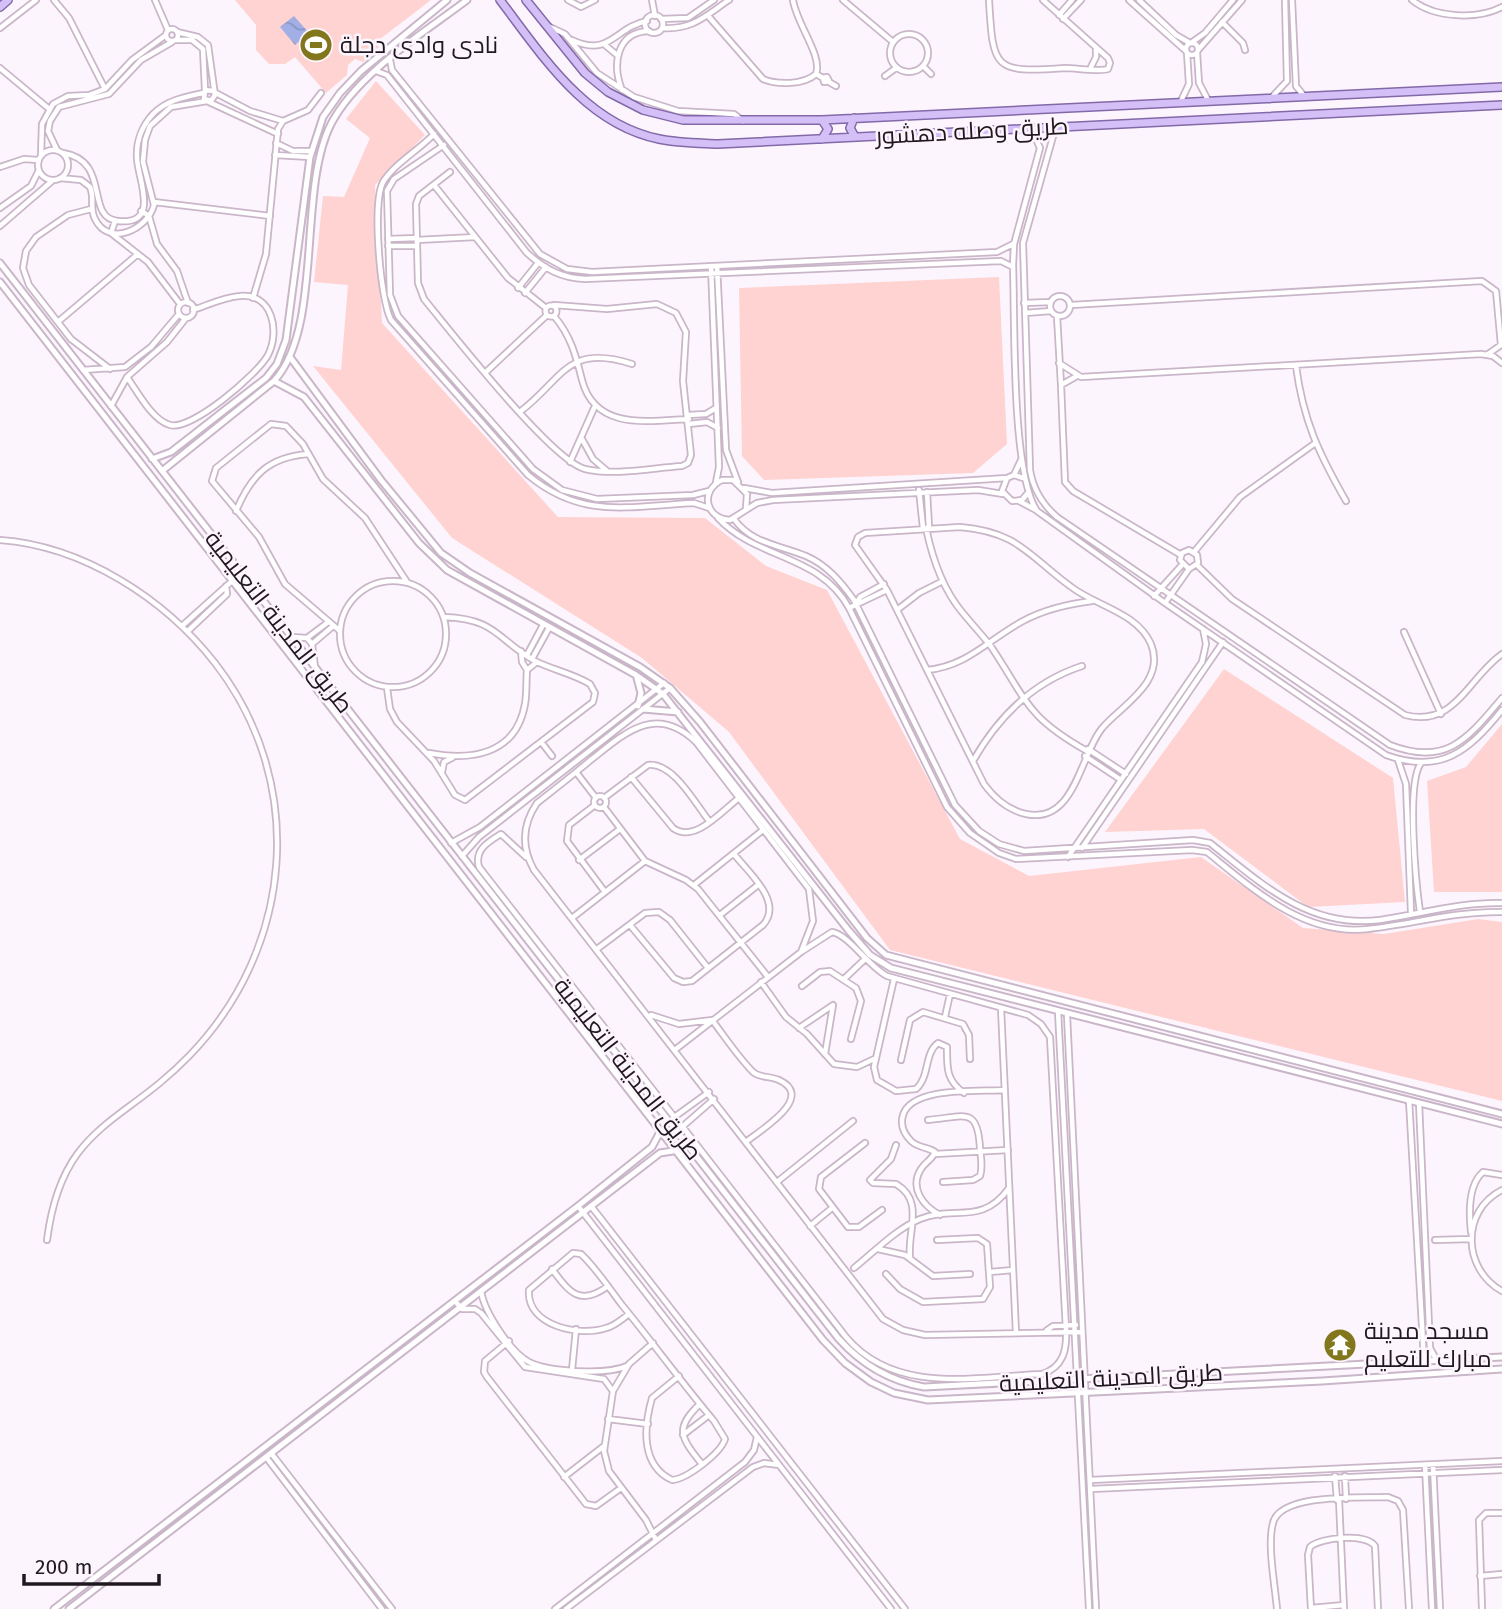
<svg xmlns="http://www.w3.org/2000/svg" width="1502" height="1609" font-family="'Fira Sans',Cairo,sans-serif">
<defs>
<pattern id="water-waves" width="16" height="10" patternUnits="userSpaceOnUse" patternTransform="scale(1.75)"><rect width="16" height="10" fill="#a2afe5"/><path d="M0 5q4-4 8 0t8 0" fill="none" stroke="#8b96c4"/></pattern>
</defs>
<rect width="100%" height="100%" fill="#fdf5fd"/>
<path fill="#ffd3d1" d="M235,0H431L375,43L379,47L363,62L355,59L348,65L347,75L326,93L295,57L285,64H269L256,50V25Z
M376,81L425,135L375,185L382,323L558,517L705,518L766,566L827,590L960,839L1029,876L1201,857L1303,928L1384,934L1478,919L1502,922V1101L890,950L729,732L642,658L452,538L313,366L341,370L348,285L314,282L323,196L344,197L370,138L346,119Z
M999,277L1007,444L973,473L764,480L742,456L739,288Z
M1224,669L1393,778L1405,902L1308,907L1204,829L1105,832Z
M1502,724V892H1434L1427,781L1466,767Z"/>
<path fill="url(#water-waves)" d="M294,16L309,33L295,45L280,27Z"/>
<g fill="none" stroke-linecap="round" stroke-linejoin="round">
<defs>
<path id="minor" d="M54,0L69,18L105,89
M155,0L168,30
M568,0L581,7L595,0
M652,0L655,16
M843,0L893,42
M989,0C993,70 994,73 1065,68C1076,68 1099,72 1108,69L1110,63L1108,58L1043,0
M1129,0L1186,51
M1139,0L1176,35L1190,43
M1292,0L1296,86L1304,96
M1412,0C1434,18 1477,20 1502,7
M1059,15L1072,0
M645 24a9 9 0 1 1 18 0a9 9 0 1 1-18 0Z
M709,17L763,79C777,85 804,85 816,74C823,56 796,23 793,0
M661,19L688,18L714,0
M1063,19L1081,0
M1222,22L1243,43L1245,50
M548,26L565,34L597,73L634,97L678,111L734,114L743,121
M0,28L36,0
M662,28C693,30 705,16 729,0
M166 35a6 6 0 1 1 12 0a6 6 0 1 1-12 0Z
M177,32L198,37L208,45L215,95L211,101L204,99L205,90L213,91
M890 53a19 19 0 1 1 38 0a19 19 0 1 1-38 0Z
M176,40H192L203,49L205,90
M572,40C610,58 615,27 647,21
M1186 49a6 6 0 1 1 12 0a6 6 0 1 1-12 0Z
M1191,43L1205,33L1233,0
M605,45L617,55
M1198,50L1242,0
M1197,53L1199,83L1208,100
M390,60L392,70L540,254L567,269L592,272L997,252L1013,244
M923,66L931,74
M1091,67L1096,57V49
M0,68L48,108
M376,71L387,75L527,253C545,269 561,278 585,279L1001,261L1013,267
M816,74L823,78L827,77L829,81L824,82L823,78
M885,76L896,68
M829,82L836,86
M622,90C612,65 616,32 649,31
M214,92L250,111L283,121
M1272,97L1287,81L1285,0
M1181,101L1189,84L1187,53
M209,102L278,134
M1056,126L1023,243L1030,470C1033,489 1042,504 1057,517L1390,745C1447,767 1468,738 1502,698
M1031,128L1040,148L1014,244L1013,265C1015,318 1011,473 1037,511L1165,603L1386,755C1441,775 1469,751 1502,710
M434,134C419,150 394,164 383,182C372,203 380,299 391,320L528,475C582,520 629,506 694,503L709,508
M276,143L293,151H312
M444,145L394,179L387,191L390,295L398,316L533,469L562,490L597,499L693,495L709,491
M38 165a15 15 0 1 1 30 0a15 15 0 1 1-30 0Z
M57,150L48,131L50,121L59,107L109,94L141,60L172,42
M63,153C112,161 84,218 118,221C162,226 137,177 137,158C136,142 142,126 153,114C167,100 185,97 203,93
M41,155L42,124L53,104L68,96L89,95L105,89L132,60L166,35
M275,155L310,157
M0,167L24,159L38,160
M450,172L419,196L416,204L418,283L424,299C451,332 552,461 585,469C615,476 652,468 682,466L688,463L691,455L683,381L686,332L676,313L657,304L607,309L554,305
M60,178L81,180L90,187C95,198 89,208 95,219C109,248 148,229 154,205L143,162L145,140L150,126L171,107L207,101
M434,185L508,278L546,308
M154,202L270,216
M0,208L31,186L38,172
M91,209L68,215L36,237L26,251L23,268L29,285L71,339L110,369
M141,211L149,216L157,244L177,271L188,303
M115,221L111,233L148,262L180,304
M0,226L52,181
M388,239L417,238
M417,240L475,237
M388,246H417
M711,266L719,467L716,482
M717,266L726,450L738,482
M518,288L538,263
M525,293L546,267
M1050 306a10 10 0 1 1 20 0a10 10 0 1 1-20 0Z
M253,298L266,254L278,129L283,121L308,110L321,93
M178 310a8 8 0 1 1 16 0a8 8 0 1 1-16 0Z
M1024,303L1051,302
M1071,305L1482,281L1496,291L1501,345
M545.5 311a5.5 5.5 0 1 1 11 0a5.5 5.5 0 1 1-11 0Z
M1025,313L1051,311
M554,316C571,336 576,356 582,380C595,431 649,421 689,419
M1057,316L1061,385
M59,321L138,254
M1488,354L1501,345
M1059,363L1081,377L1481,354L1493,356L1502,363
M1296,366C1303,420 1319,454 1346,501
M83,370L125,367L151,347L179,314
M486,372L547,315
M1077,376L1061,385L1065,482L1073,491L1181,555
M127,377C137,391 152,420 170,425C191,431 257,375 268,355C280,332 273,293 240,296C224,297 208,305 193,310
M111,406L127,377L167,342L186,318
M521,411C563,379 567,343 632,364
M688,415L706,414L716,408
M689,424L707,422L718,428
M582,439L593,459L606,470
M570,462L595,406
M1014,475L1021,460
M1023,478L1014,475L1007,478L1002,491L1012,501L1022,500L1027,494
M744,488L772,493L1007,478
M919,490L923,528
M927,492L929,527
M1019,501L1036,510
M746,508L747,494L733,480H722C699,491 706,519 730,520L757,503L773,500L978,490L1003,494
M236,511C251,475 269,457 308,454
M718,518C757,560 820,554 849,608L947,807L970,833L999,853L1016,859L1192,850L1207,852C1254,890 1304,936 1368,929C1413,924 1457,911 1502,912
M734,519C752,544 780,545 806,556C827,565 841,582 854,600L955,805L979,831L999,844L1024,851L1193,840L1210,843C1262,884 1309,929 1380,920C1421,914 1460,902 1502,903
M960,527C1018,532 1028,555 1070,586C1095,606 1137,612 1151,644C1166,681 1124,704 1104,726C1080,752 1076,825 1026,814C1008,810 995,799 984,784L887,590L855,545L858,537L865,533Z
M926,528C932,557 942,588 962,612C971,623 981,634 990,645C1027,700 1025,716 1087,751
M0,540C83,546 164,598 215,663C308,783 294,947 190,1055C122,1126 62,1124 47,1240
M1194,552L1240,497L1314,444
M1197,565L1232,599L1405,715C1455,728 1468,678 1502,654
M340 634a53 53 0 1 1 106 0a53 53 0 1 1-106 0Z
M1154,596L1182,565
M1165,603L1189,569L1198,563L1197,555L1189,550L1182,553L1180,560L1189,569
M856,604L860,597L884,584
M849,608L887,590
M897,610L919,593L943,581
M182,626L232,581
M188,631L227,594L226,586
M340,631L285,584L259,537L212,481L216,468L271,424L286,426L303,444L323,479L365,518L407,582
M1404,632L1441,714
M292,637L307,638L327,623
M307,638L312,644L315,667
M312,644L332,627
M521,651L522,662L527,670
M527,655L543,625
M532,659L549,628
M927,670C968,666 989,639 1023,621C1045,609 1068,604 1092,601
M387,688L390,709L397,722L434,761L455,795L465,800L593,702L595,693L590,684C574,674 553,670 535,661C496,639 497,619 444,617
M542,743L552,756
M1088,749L1126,774
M429,753C471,761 516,755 525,704C527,693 526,681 527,670L537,662
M1085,756L1121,780
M1398,760L1406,784L1411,913
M973,761C998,717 1033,682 1082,666
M442,772L444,762L452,758
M576,772L596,798
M631,777L673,828C694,844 722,811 739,798
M594 802a6 6 0 1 1 12 0a6 6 0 1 1-12 0Z
M604,798L648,765C673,762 695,803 709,821
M595,805L569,825L567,841L605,892
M604,807L645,861L686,880L698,889L768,977
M451,843L480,827L664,683
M1082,848L1223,642
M462,856L479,837L670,688
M526,857L501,834C488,842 474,850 479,867L675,1118
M1068,857L1202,662L1206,644L1203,629
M579,860L620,829
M694,885L763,830
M1420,912C1416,884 1406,783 1421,763
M720,915L758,885
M572,918L645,861
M630,925L674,978L683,982L692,981L763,925C784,902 748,872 734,854
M597,949L645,913L659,912L670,920L708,968
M801,952L813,921L809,889L696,742C656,704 626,732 592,759C574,774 555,789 537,803C522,825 521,847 534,870L883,1319L903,1330L925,1335L1082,1332
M844,979L864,960
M894,979L874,1067L877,1080L896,1091L916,1089C930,1077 924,1053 938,1043L947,1047C947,1068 946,1080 964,1093
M761,982L786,1017L807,1034L834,1064L857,1067L874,1059
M802,986L820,972L830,971L856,988L861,1001L851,1039
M1001,1008L1016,1333
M1058,1011L1089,1609
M651,1015L679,1024L712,1020C725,1037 738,1057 753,1072C760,1078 770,1076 779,1080C816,1097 761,1130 747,1141
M1067,1015L1096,1609
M945,1017L950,994
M799,1028L833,1005L825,1054
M676,1049L801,952L832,932C849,935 868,966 887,976L1028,1015L1041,1024L1050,1037L1066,1329C1067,1349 1064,1367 1042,1374C975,1377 895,1395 846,1337L682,1126
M901,1060L910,1020L923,1012L963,1024L969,1035L970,1059
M1409,1100L1424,1361
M1419,1103L1430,1348L1437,1361
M673,1118L709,1092
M928,1120C964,1117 978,1105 980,1149C981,1158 983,1167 980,1176L973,1180L943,1182
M682,1127L714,1099
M865,1143L821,1177L819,1189L848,1227H859L882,1210
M896,1145L891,1159L870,1180L873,1183L896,1184C925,1201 907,1231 910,1258
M935,1154L1008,1150
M777,1182L853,1121
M1502,1190C1460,1211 1463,1270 1502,1291
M578,1206L891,1609
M591,1206L905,1609
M940,1215C923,1206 909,1188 921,1169C925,1162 932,1160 935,1152C928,1147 918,1148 911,1141C904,1134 900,1125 903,1115C912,1086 979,1092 1005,1090
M810,1226L832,1208
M1471,1232C1469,1214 1468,1185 1483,1172L1502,1175
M1435,1240L1470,1239
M878,1249L905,1255L933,1276L970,1274
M854,1268C874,1252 896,1229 920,1219C954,1205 982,1226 1009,1188
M552,1269C569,1292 580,1307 608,1286
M990,1272L1013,1270
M886,1274L900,1289L923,1302L983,1299L990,1287L987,1244L978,1238L937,1240
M481,1291C484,1311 510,1352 529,1362C549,1372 607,1375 627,1366
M455,1301L462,1309H475L481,1313L525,1367L604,1379L612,1390
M629,1314C622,1319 615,1326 606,1328C580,1337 526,1326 529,1290L573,1253L581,1254C596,1268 609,1288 622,1305C653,1343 682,1383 714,1421L725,1439C721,1453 687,1479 672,1480C640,1465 644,1426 652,1398L679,1376
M1047,1330L1053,1326L1076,1325
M509,1341L485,1361L484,1372L487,1377L586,1504L596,1506L621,1488
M653,1343L629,1364L613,1391L604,1451L609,1471L646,1520L656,1540
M572,1370L576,1329
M700,1404C674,1428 681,1438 701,1463
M608,1419L648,1424
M683,1435L709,1415
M271,1453L392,1609
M266,1457L382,1609
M1425,1465L1432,1609
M1433,1465L1440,1609
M1335,1476L1337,1500
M1345,1476L1346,1499
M564,1477L604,1446
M1090,1480L1502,1461
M1091,1489L1502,1470
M1339,1500L1344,1609
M1480,1576L1502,1574
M1311,1608L1344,1605
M555,1609L745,1462L754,1450L757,1437
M566,1609L753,1467L764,1463L779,1465
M1277,1609C1275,1585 1267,1545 1273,1523C1280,1493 1361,1498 1388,1497L1398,1501L1403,1510L1409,1609
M1311,1609L1308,1555L1310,1547C1321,1537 1366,1533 1375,1546L1378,1609
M1482,1609L1479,1520L1486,1513H1502"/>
<path id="tertiary" d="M0,263L838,1338C862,1365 889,1381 924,1387L1502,1357
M0,282L823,1340L845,1363L871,1382L894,1393L928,1400L1322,1381L1502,1369
M290,357L381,480L441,553L470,573L640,667L670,688L700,722L867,938L886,955L1502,1114
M274,381L304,397L419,543L447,570L636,675L663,694L849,931L870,955L891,968L1502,1124
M152,459L171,452L266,378L277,364L286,340L310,157L323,117L340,93L361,71L447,0
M162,471L274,381C324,326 297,191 331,124C357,74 422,34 467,0
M637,678L641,693L638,706
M643,709L678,712
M54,1609L578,1206L652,1147L660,1132
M69,1609L660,1153L673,1151"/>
<path id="primary" d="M500,0C542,55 585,124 659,139C678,143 698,143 718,144L1502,105
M526,0L585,73L608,92L643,110L683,120H822L1502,87
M0,7L8,0
M854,118L850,128L855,137
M822,120L828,129L822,139"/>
</defs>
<use href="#minor" stroke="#cab6c9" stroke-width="8"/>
<use href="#tertiary" stroke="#cab6c9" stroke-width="9"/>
<use href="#primary" stroke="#8369a8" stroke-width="10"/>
<use href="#minor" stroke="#fff" stroke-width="4.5"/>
<use href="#tertiary" stroke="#fff" stroke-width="5"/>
<use href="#primary" stroke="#d4bff7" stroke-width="7"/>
</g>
<defs>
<symbol id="stadium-disc" viewBox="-11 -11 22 22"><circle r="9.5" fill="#82771c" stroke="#fdf5fd"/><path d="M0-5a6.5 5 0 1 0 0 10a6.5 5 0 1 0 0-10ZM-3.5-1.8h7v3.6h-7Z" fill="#fff"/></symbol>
<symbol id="temple-disc" viewBox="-11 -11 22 22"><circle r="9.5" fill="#82771c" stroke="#fdf5fd"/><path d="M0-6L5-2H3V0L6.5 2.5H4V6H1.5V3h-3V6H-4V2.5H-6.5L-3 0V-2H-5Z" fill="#fff"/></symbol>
</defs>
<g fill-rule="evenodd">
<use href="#stadium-disc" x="297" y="26" width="38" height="38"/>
<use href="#temple-disc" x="1321" y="1326" width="38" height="38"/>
</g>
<g text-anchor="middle" stroke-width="5" stroke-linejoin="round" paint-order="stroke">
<g font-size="24" fill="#20181f" stroke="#fdf5fd" text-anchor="start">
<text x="340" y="53">نادى وادى دجلة</text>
<text x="1364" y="1339">مسجد مدينة<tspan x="1364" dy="28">مبارك للتعليم</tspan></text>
</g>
<g font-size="24" fill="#20181f" stroke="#fdf5fd">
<text transform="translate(972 131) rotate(-3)" y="8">طريق وصله دهشور</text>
<text transform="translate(279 622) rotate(52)" y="8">طريق المدينة التعليمية</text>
<text transform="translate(628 1069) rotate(52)" y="8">طريق المدينة التعليمية</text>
<text transform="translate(1111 1378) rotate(-3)" y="8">طريق المدينة التعليمية</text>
</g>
</g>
<path d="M24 1574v10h135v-10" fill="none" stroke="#20181f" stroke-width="3.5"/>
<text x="35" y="1574" font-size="21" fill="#20181f" stroke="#fdf5fd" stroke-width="5" paint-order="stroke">200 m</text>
</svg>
